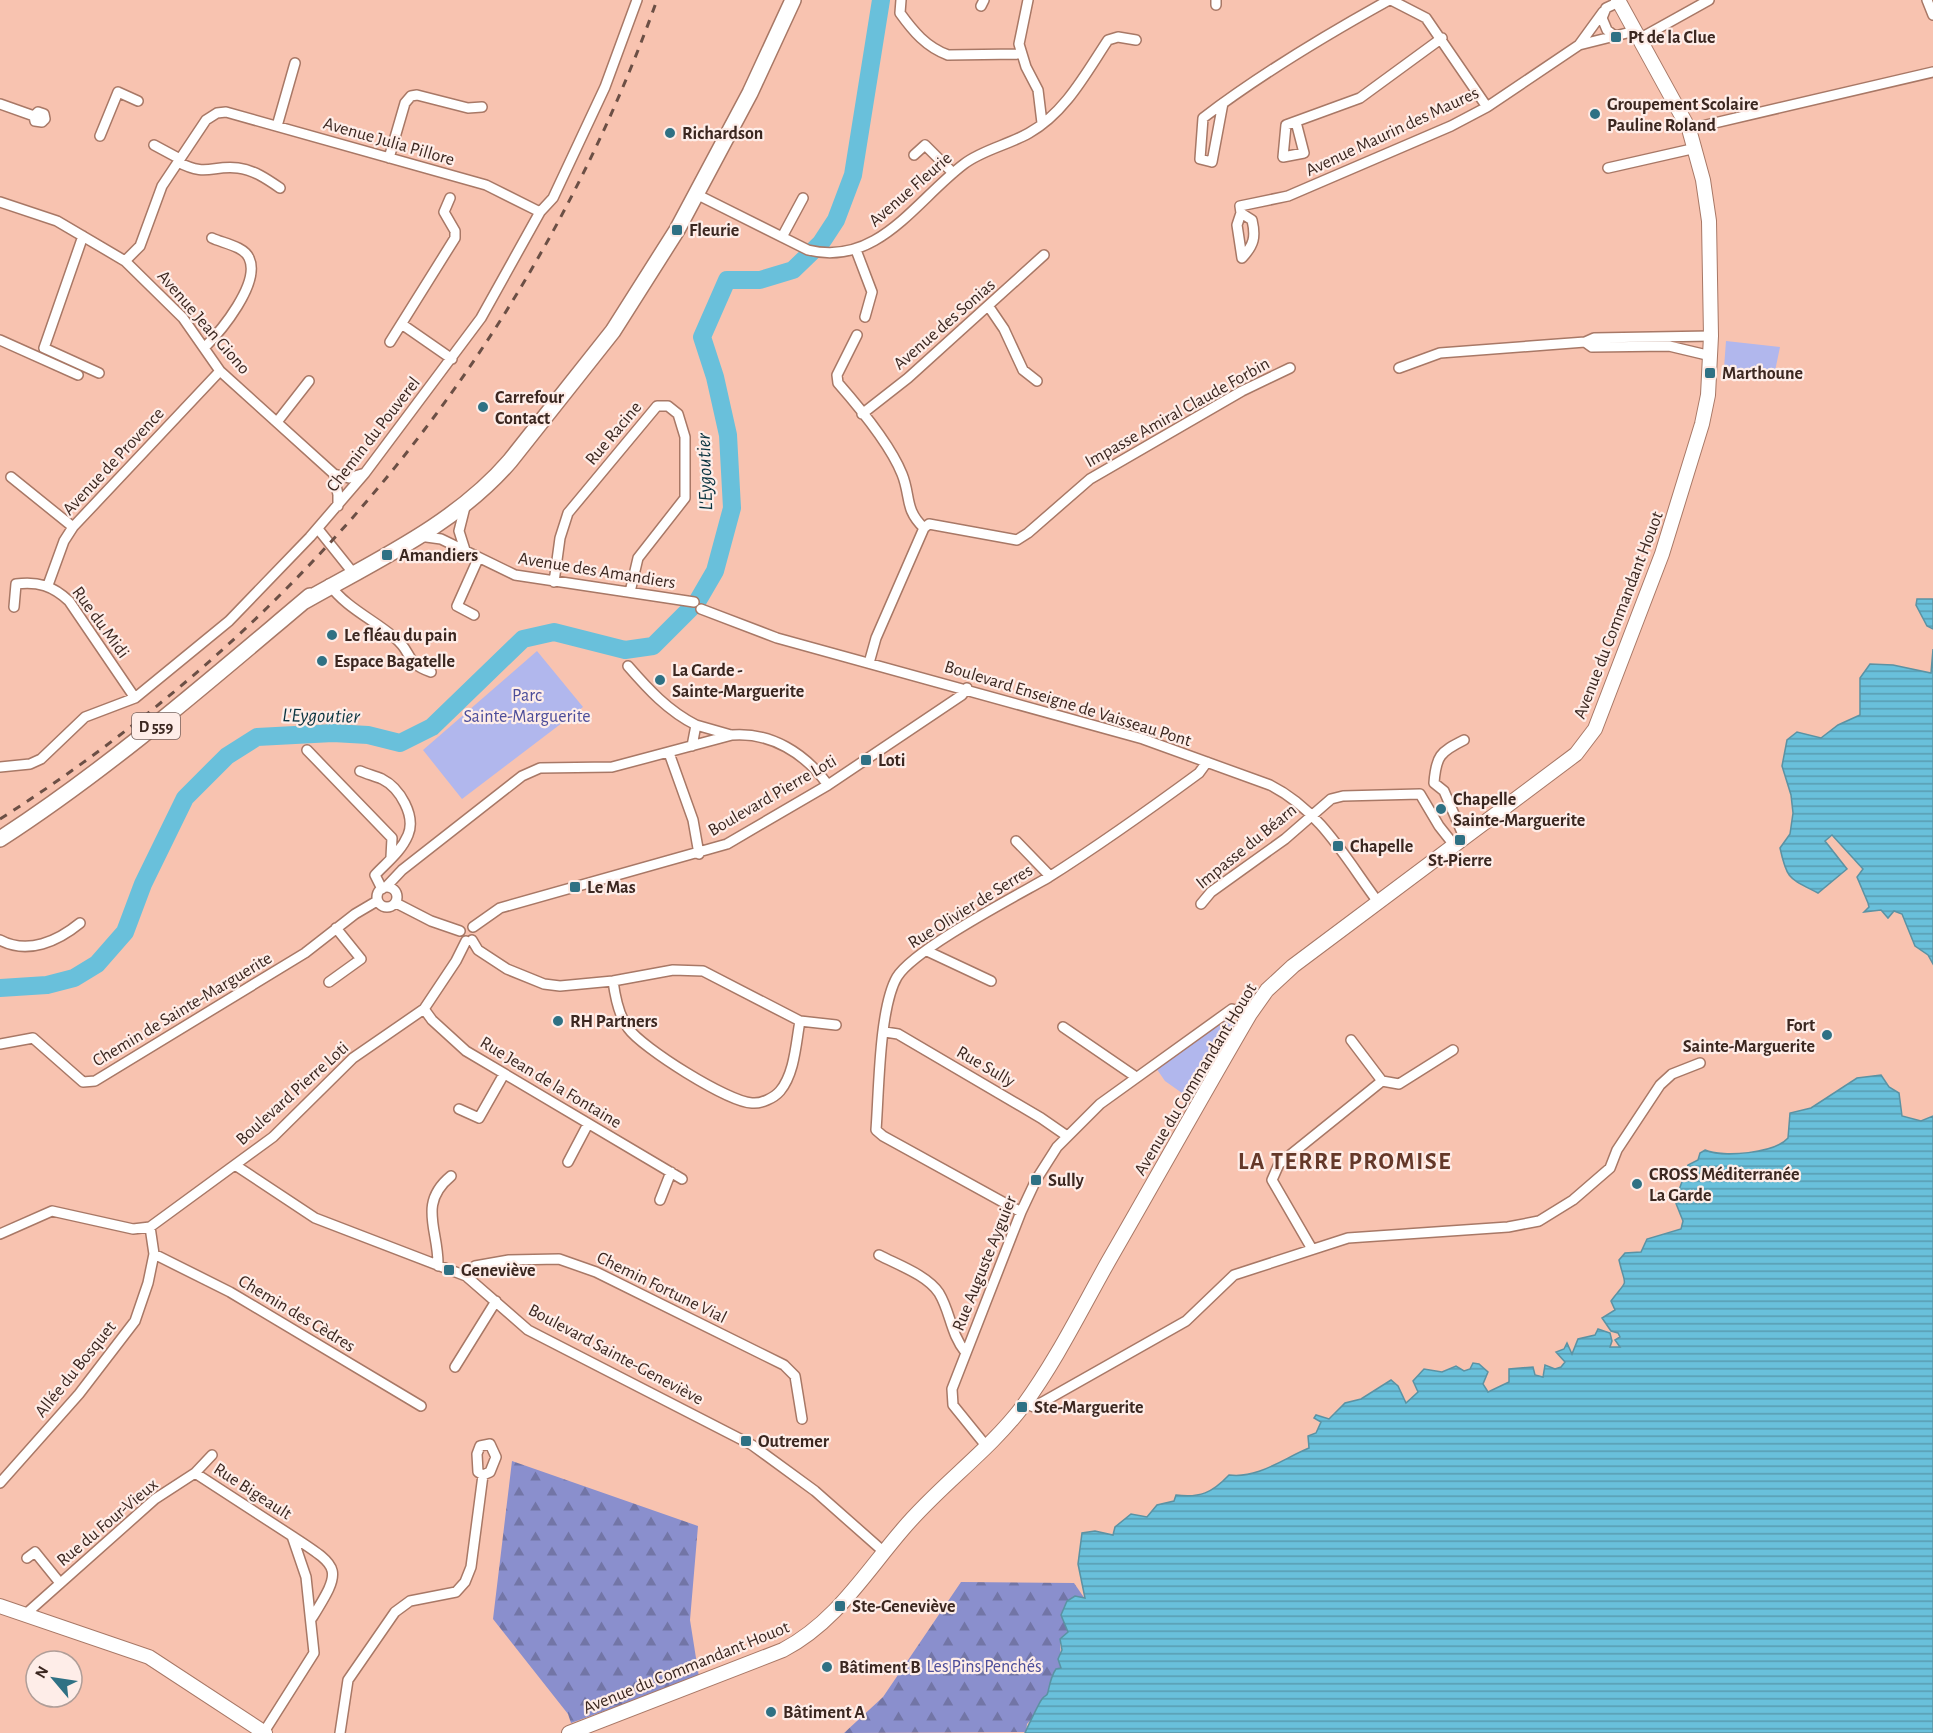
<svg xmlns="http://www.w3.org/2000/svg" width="1933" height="1733" font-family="'Alegreya Sans',sans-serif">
<defs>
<pattern id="forest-firs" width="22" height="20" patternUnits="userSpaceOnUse" patternTransform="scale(1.5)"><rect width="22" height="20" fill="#8a8fcd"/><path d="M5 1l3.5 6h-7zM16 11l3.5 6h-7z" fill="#7275a6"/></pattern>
<pattern id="water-rules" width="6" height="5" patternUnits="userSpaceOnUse" patternTransform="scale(1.5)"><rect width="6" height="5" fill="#69c0db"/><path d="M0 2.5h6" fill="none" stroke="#589cb1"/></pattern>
</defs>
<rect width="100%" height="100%" fill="#f8c3b0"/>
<path fill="url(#forest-firs)" d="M512,1461L698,1526L690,1620L699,1677L571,1723L568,1714L493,1619Z
M961,1582L1074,1583L1085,1599L1069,1632L1060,1639L1061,1668L1052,1676L1048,1694C1038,1702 1037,1715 1027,1724L1026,1732L844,1733L883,1697Z"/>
<path fill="#b1b7ed" d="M1726,341L1780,347L1775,371L1724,368Z
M537,651L583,707L462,799L423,750Z
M1229,1016L1234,1019L1233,1028L1189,1098L1165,1081L1156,1068Z"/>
<path fill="url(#water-rules)" stroke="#5b92a3" stroke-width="1.5" d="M1917,599H1933V629L1927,626L1916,605Z
M1933,649V964L1928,955L1915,946L1902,914L1894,911L1888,918L1881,910L1864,912L1869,907L1868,903L1857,877L1863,869L1832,835L1825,841L1847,869L1818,893C1789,878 1787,880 1780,848L1790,834L1793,813L1791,795L1782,766L1787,740L1797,732L1821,738L1838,725L1860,715V678L1870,664L1893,665L1931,673Z
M1881,1075L1889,1087L1899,1093L1902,1116L1921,1121L1933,1116V1733H1025C1027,1728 1039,1703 1042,1699C1046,1694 1047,1697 1048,1692C1050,1683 1051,1676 1056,1669L1061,1668L1058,1659L1062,1650L1060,1639L1068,1632L1061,1615L1067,1601L1075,1596L1085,1598L1078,1564L1082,1533L1095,1531L1113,1535L1115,1527L1131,1514L1147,1517L1157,1505L1174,1501L1176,1495C1200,1498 1212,1493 1229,1475C1258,1479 1284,1458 1309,1448L1308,1436L1316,1433L1321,1422L1314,1418L1316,1415L1329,1419L1345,1403L1361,1399L1391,1380L1398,1386L1406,1403L1418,1392L1413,1381L1424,1369L1442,1372L1456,1366L1464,1371L1470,1369L1473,1363L1479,1364L1488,1372L1483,1384L1488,1392L1509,1382V1369L1533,1367L1535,1375L1543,1377L1545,1365L1555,1369L1561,1367L1565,1362L1556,1352L1564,1349L1567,1343L1572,1354L1578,1339L1595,1335L1598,1329L1610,1333L1612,1341L1610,1347H1620L1615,1340L1620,1337L1618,1333L1611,1331L1602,1318L1615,1310L1611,1301C1629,1277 1626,1290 1619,1260L1625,1253L1641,1252L1647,1239L1681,1229L1683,1221L1675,1201L1688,1165L1698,1160L1700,1153L1705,1150C1723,1158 1775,1153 1788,1138L1790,1113L1811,1108L1857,1078Z"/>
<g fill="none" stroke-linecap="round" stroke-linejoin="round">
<path stroke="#69c0db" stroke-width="18" d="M0,988L47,985L74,978L97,964L125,932L143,884L185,798L227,756L257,737L333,733L368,735L400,743L432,727L523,639L554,632L625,650L653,646L697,602L715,571L732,508L728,435L715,377L702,337L727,280H760L793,270L821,243L836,220L853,175L881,0"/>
<defs>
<path id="street" d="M901,0L900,13C913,31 926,47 948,55L1022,54
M1028,0L1019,44L1026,67L1038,90L1042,123
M1216,0V5
M1391,0L1426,18L1487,107
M1927,0L1933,15
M981,6L984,0
M1616,37L1607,30L1602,18L1606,8L1619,2
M1639,39L1709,0
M1579,45L1603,12
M1223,103L1212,162L1200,159L1203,118C1262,73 1324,36 1389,0
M0,104L34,116L35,121L42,122L45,119L44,114L38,112L34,116
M1296,122L1304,153L1283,157L1286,125L1360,98L1442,38
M277,126L295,63
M1689,129L1933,72
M100,136L118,92L138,101
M154,145L180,159
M914,155L925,145L953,173
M389,158L405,103L411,96L417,95L468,108L482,107
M178,162C206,177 212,165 238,168C254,170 267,179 280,188
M1608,168L1696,148
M696,194L808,250C878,267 915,201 964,164C982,150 1008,145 1029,133C1065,113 1086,73 1108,40L1118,37L1136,40
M0,202L57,221L125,261L183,318L220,371L334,474L349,478L365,473
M1241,213L1252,220C1256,237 1254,245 1242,258L1237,225L1241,213L1240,206L1288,196L1451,126L1487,107L1579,45L1635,31
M83,236L44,348L99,373
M782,237L803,198
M856,250L872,292L865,317
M125,261L140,246L162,186L206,120L217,113L226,112L486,185L540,212
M989,307L1004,329L1023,370L1037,381
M403,325L452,359
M857,335L837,375L838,383C859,407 890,444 902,474C911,496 904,509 924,528
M0,340L78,375
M390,342L455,238V231L444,212L450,198
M1585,342L1592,347L1669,346L1711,356
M204,348C221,331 261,283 249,258C244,246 222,243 212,238
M1399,368L1440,353L1585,342L1594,338L1711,336
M862,414L908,378L1044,255
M277,422L309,381
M334,474L338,495V506
M11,477L73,527
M924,528L929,524L1017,540L1028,533L1090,479L1242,391L1290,368
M318,529L354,574
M419,536L441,539L515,575L694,602
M465,550L459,531L466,503
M554,582L560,538L568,513L657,406H668L678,414L685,437V498L638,558L630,592
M329,584C346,608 373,619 395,638C413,652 404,663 431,672
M48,585L64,541L73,527L220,371
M14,607L16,584C38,581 53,586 69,601L135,698
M701,609L777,638L1143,739L1270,785C1320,810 1346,859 1378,902
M474,615L457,606L478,559
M869,663L876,638L924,528
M628,666C648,689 668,711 696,725L692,746
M696,725L731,735
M307,750L392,838L391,857
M669,753L693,820L699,854
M0,767L30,764L41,759L85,717L135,698L229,621L310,537L365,473L481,318L540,212L553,198L605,87L637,0
M360,771C367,774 375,776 382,779C400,788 416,816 408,835C401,852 386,863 375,875L382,889
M1434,783L1444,791L1464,837
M1434,783C1436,756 1440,752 1464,740
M1420,794L1439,826L1454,845
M1016,841L1050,876
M377 897a10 10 0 1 1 20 0a10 10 0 1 1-20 0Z
M386,887L402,870L522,776L540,768L612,767L732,735C771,732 805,753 828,785
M396,903L431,921L460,931
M1201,904L1211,892L1285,839L1331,799L1343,796L1420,794
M473,927L500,908L727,844L828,785L962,695L967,688
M0,940C28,955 58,941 80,923
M472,940L478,950L507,969L544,984L560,986L613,981L673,970L703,971L800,1021C796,1042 795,1073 780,1091C774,1098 761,1104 752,1103C728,1102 642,1048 628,1028C619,1016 615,996 613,981
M927,951L991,981
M329,982L361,959L336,928
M424,1009L432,1020L466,1051L682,1179
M800,1021L836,1025
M1063,1027L1136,1077
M885,1032L898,1034L1041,1118L1067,1136
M1351,1040L1382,1081
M0,1044L33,1038L83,1082L95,1081L305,953L355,914L377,901
M459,1109L479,1118L504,1074
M568,1162L588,1124
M235,1165L315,1218L466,1276L528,1330L752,1445L815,1491L884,1552
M660,1200L671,1172
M1021,1212L883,1136L876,1130C879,1092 879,1008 897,977C914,949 1016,896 1049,877C1101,844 1150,809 1199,773L1207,762
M0,1234L52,1211L133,1229L150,1227L273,1137L353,1058L424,1009L456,961L466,941
M1312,1249L1272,1180L1279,1164L1382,1081L1399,1084L1453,1050
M154,1254L230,1292L421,1406
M879,1255C898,1265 927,1275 939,1293C951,1313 950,1333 966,1353
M438,1266C439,1230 417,1204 451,1176
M466,1276L475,1266L509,1260L559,1259L596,1272L784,1365L795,1376L802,1419
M455,1367L496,1301
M1024,1403L1034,1407L1186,1321L1234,1275L1348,1238L1508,1227L1539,1221L1573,1200L1610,1168L1617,1150L1660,1085L1672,1074L1700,1063
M490,1444L496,1457L490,1472L483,1475L478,1472L477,1454L480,1446Z
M987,1447L953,1405L952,1389L1021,1212L1036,1180L1057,1147L1100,1104L1232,1009L1250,1014
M195,1473L292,1536L306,1577L314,1653L264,1732
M0,1483L79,1394L135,1321L148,1283L154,1254L150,1227
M292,1536C341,1568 343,1568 312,1618
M27,1558L35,1552L60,1583
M26,1616L28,1612L155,1499L195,1473L212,1455
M340,1733L348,1680L395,1612L410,1601L456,1592L465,1582L471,1567L483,1475"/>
<path id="secondary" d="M0,1606L149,1657L265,1733
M569,1733L783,1650C836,1622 865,1573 903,1529C940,1485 988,1452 1023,1406C1056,1361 1081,1310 1108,1262C1156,1179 1202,1096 1250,1014L1267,990L1293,966L1576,754L1595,729L1662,554L1702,424L1708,395L1711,336L1709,221L1703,180L1689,129L1618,0"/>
<path id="primary" d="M303,602C375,561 456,524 510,461L613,331L677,230L750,93L793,0
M0,839C111,767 209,681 310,596"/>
</defs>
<use href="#street" stroke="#a87866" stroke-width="12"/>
<use href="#secondary" stroke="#a87866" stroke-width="16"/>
<use href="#primary" stroke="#a87866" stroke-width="18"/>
<use href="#street" stroke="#fff" stroke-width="9"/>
<use href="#secondary" stroke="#fff" stroke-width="14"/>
<use href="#primary" stroke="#fff" stroke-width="15"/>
<path stroke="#6b4f45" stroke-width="3" stroke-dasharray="8 8" stroke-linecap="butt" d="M0,819C306,624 534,342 657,0"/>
</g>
<g fill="#2f7184" stroke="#feede8" stroke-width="2">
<rect x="1610" y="31" width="12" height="12" rx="3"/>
<circle cx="1595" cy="114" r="6"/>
<circle cx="670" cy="133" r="6"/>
<rect x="671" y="224" width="12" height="12" rx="3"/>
<rect x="1704" y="367" width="12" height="12" rx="3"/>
<circle cx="483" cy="407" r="6"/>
<rect x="381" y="549" width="12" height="12" rx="3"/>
<circle cx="332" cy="635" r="6"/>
<circle cx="322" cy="661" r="6"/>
<circle cx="660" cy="680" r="6"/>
<rect x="860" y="754" width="12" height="12" rx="3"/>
<circle cx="1441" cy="809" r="6"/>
<rect x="1454" y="834" width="12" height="12" rx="3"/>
<rect x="1332" y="840" width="12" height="12" rx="3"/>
<rect x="569" y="881" width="12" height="12" rx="3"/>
<circle cx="558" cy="1021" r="6"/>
<circle cx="1827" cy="1035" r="6"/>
<rect x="1030" y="1174" width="12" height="12" rx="3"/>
<circle cx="1637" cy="1184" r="6"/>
<rect x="443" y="1264" width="12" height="12" rx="3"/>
<rect x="1016" y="1401" width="12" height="12" rx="3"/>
<rect x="740" y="1435" width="12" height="12" rx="3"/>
<rect x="834" y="1600" width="12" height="12" rx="3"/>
<circle cx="827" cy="1667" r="6"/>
<circle cx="771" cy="1712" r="6"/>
</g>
<g text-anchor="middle" stroke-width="4.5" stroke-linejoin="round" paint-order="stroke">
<rect fill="#feede8" stroke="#76625c" stroke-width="1.5" x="132" y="713" width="48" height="26" rx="4.5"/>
<g font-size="16" font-weight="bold" fill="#3b2720">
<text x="156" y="732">D 559</text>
</g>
<g font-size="18" font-weight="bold" fill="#3b2720" stroke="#feede8" text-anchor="start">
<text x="1628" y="43">Pt de la Clue</text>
<text x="1607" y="110">Groupement Scolaire<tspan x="1607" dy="21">Pauline Roland</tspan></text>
<text x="682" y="139">Richardson</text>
<text x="689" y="236">Fleurie</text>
<text x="1722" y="379">Marthoune</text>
<text x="495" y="403">Carrefour<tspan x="495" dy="21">Contact</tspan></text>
<text x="399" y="561">Amandiers</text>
<text x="344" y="641">Le fléau du pain</text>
<text x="334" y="667">Espace Bagatelle</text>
<text x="672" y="676">La Garde -<tspan x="672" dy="21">Sainte-Marguerite</tspan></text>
<text x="878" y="766">Loti</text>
<text x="1453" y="805">Chapelle<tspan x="1453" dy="21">Sainte-Marguerite</tspan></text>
<text x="1350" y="852">Chapelle</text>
<text x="1460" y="866" text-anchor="middle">St-Pierre</text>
<text x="587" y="893">Le Mas</text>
<text x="570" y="1027">RH Partners</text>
<text x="1815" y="1031" text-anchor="end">Fort<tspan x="1815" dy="21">Sainte-Marguerite</tspan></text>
<text x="1649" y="1180">CROSS Méditerranée<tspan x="1649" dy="21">La Garde</tspan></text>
<text x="1048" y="1186">Sully</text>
<text x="461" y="1276">Geneviève</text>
<text x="1034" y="1413">Ste-Marguerite</text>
<text x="758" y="1447">Outremer</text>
<text x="852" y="1612">Ste-Geneviève</text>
<text x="839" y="1673">Bâtiment B</text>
<text x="783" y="1718">Bâtiment A</text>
</g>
<g font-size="18" fill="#3b2720" stroke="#feede8">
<text transform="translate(1392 131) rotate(-25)" y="6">Avenue Maurin des Maures</text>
<text transform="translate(389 141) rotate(16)" y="6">Avenue Julia Pillore</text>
<text transform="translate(910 189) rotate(-41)" y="6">Avenue Fleurie</text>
<text transform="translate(204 322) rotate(49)" y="6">Avenue Jean Giono</text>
<text transform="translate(944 324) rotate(-41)" y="6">Avenue des Sonias</text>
<text transform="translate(1177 412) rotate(-29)" y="6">Impasse Amiral Claude Forbin</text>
<text transform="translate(613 433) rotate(-50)" y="6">Rue Racine</text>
<text transform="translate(373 434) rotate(-52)" y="6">Chemin du Pouverel</text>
<text transform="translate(113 461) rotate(-47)" y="6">Avenue de Provence</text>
<text transform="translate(597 570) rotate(9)" y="6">Avenue des Amandiers</text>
<text transform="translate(1618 615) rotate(-69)" y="6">Avenue du Commandant Houot</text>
<text transform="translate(101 622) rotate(54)" y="6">Rue du Midi</text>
<text transform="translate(1068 703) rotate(17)" y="6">Boulevard Enseigne de Vaisseau Pont</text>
<text transform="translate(772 795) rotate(-30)" y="6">Boulevard Pierre Loti</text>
<text transform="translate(1246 846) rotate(-39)" y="6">Impasse du Béarn</text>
<text transform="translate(970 906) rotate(-32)" y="6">Rue Olivier de Serres</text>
<text transform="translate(182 1009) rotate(-31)" y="6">Chemin de Sainte-Marguerite</text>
<text transform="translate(986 1066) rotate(30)" y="6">Rue Sully</text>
<text transform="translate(1195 1079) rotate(-59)" y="6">Avenue du Commandant Houot</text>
<text transform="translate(551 1082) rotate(31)" y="6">Rue Jean de la Fontaine</text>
<text transform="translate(292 1093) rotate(-42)" y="6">Boulevard Pierre Loti</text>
<text transform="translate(984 1263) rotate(-68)" y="6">Rue Auguste Ayguier</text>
<text transform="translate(662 1287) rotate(26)" y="6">Chemin Fortune Vial</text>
<text transform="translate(297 1313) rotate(31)" y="6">Chemin des Cèdres</text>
<text transform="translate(616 1354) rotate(28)" y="6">Boulevard Sainte-Geneviève</text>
<text transform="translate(75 1369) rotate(-51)" y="6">Allée du Bosquet</text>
<text transform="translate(253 1491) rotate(33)" y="6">Rue Bigeault</text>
<text transform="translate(107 1522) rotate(-40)" y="6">Rue du Four-Vieux</text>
<text transform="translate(686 1667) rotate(-22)" y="6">Avenue du Commandant Houot</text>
</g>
<g font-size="18" fill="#4c4d9a" stroke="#feede8">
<text x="527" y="701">Parc<tspan x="527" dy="21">Sainte-Marguerite</tspan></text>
<text x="984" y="1672">Les Pins Penchés</text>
</g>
<g font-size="20" font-style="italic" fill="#0a3440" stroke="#feede8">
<text transform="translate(704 472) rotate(-92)" y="7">L'Eygoutier</text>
<text transform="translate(321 715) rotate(1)" y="7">L'Eygoutier</text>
</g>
<g font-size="24" font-weight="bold" letter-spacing="1.5" fill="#643829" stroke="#feede8">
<text x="1345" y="1169">LA TERRE PROMISE</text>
</g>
</g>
<g transform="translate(54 1679) rotate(299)"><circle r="28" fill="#feede8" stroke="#b09e98" stroke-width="1.5"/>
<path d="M0-4.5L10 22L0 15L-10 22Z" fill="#2f7184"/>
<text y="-9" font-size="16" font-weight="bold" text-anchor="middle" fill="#3b2720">N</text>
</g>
</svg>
